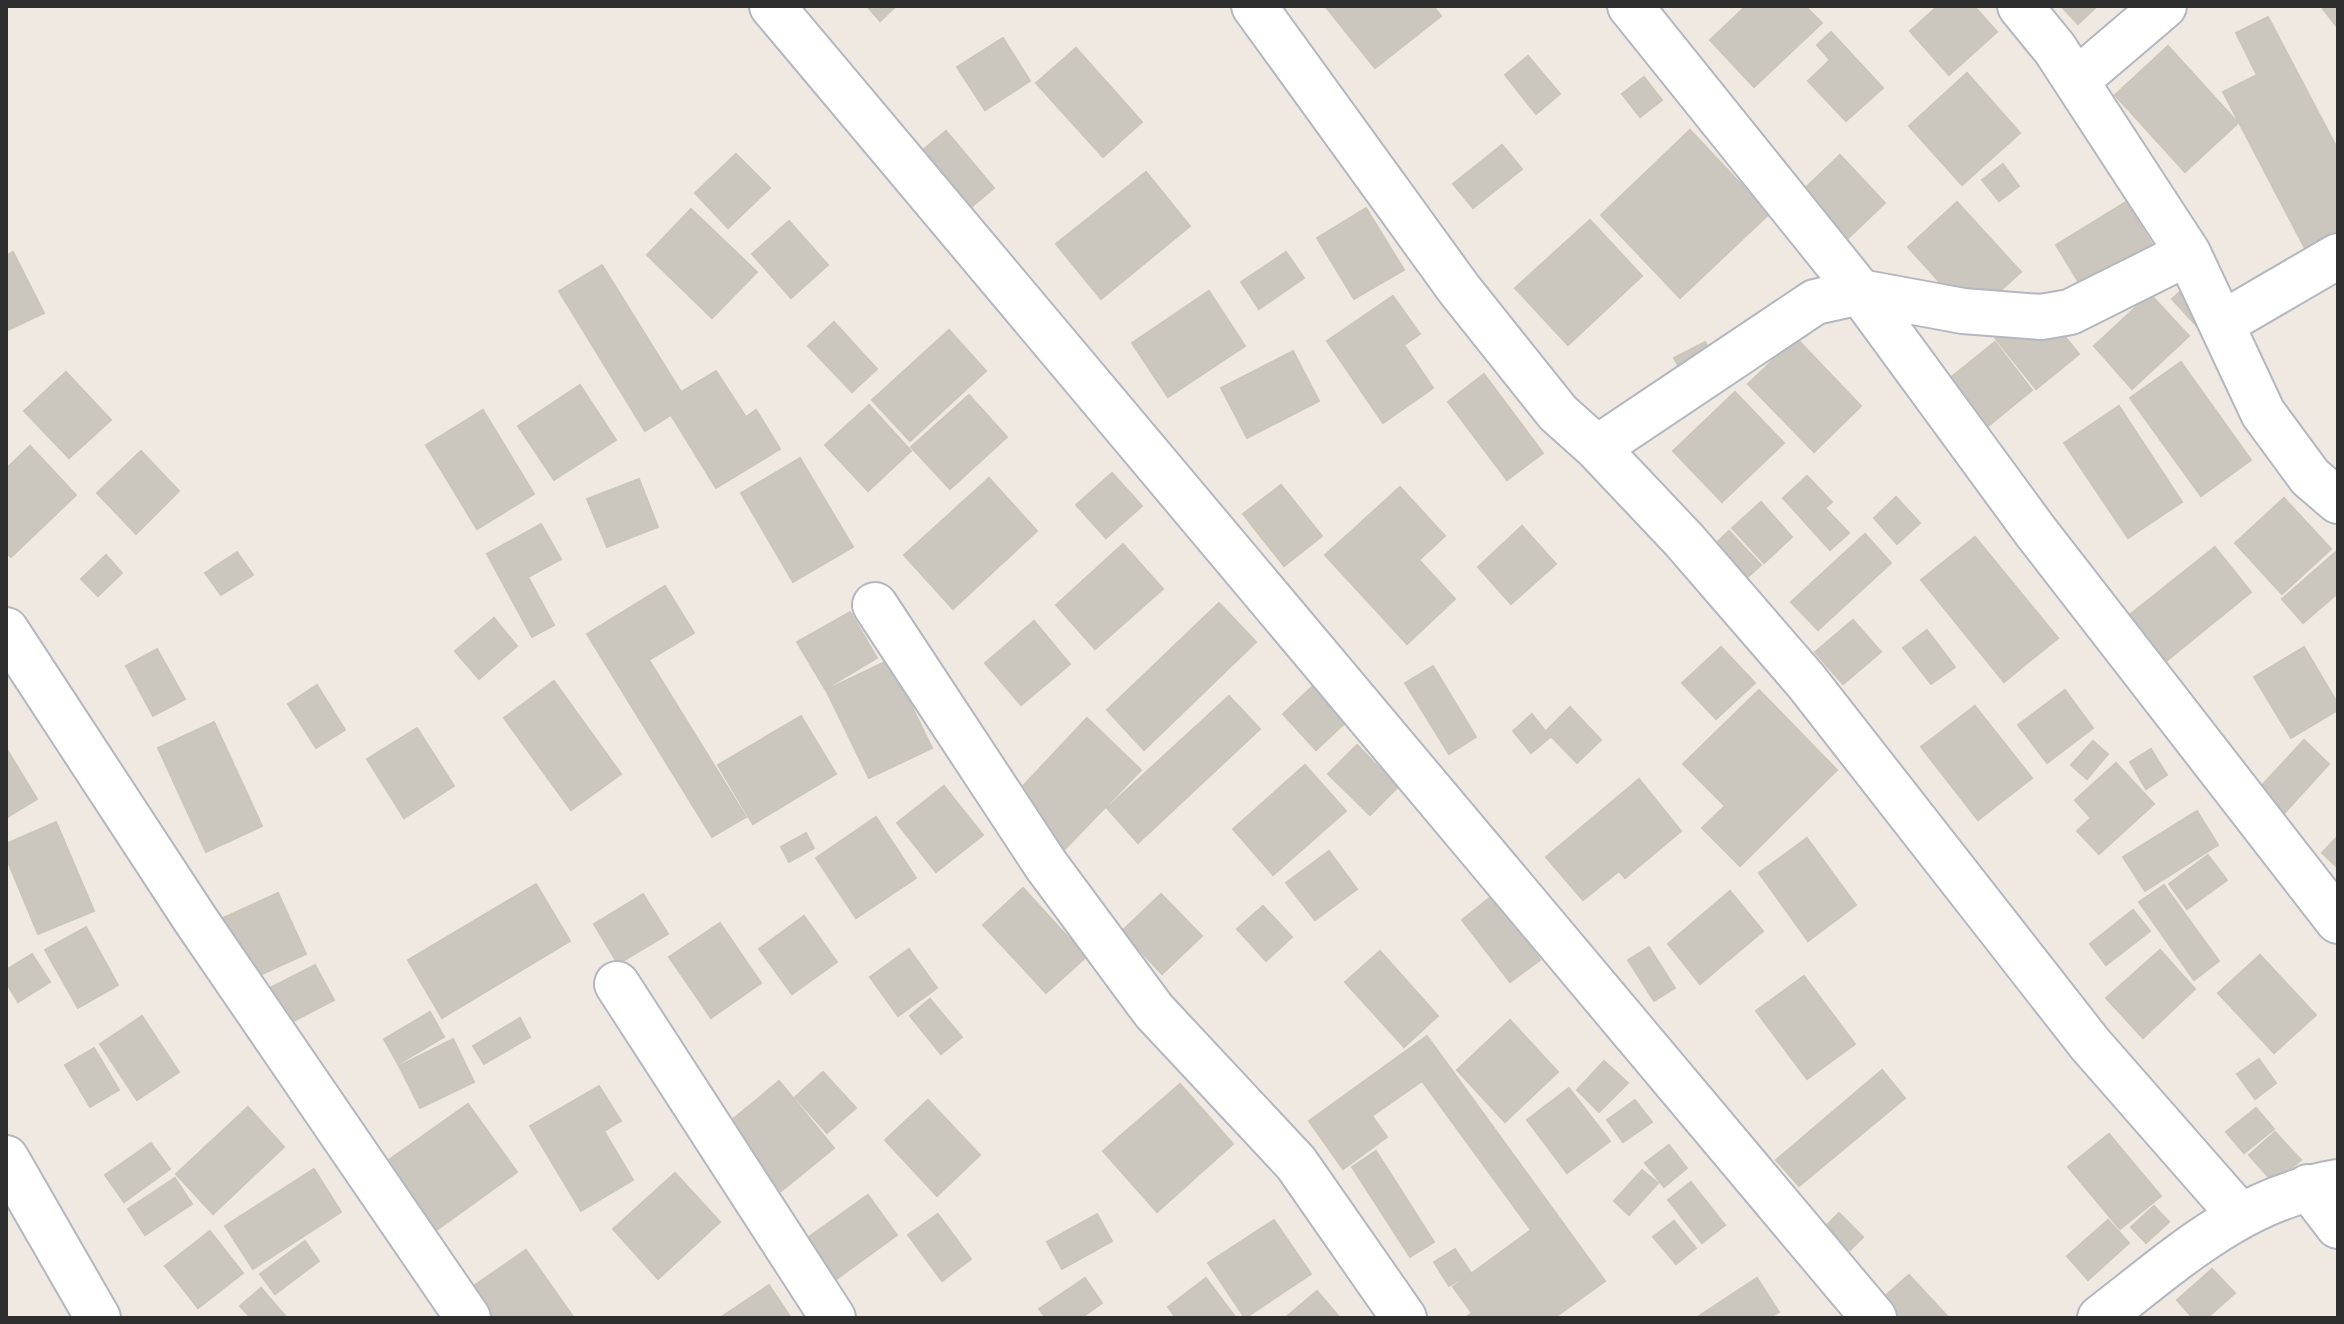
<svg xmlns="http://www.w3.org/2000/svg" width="2344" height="1324" font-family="'PT Sans Narrow',sans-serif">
<rect width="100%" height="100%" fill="#efe9e1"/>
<path fill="#cbc7bf" stroke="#cbc5ba" stroke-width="2" d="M867,6H896L880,21Z
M1325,6H1433L1441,16L1375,68Z
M1746,6H1805L1822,23L1754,87L1710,40Z
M1938,6H1974L1997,32L1949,75L1910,31Z
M2061,6H2097L2078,24Z
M2327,6H2338V28L2323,9Z
M2268,17L2338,150V243L2310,258L2223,92L2257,75L2236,33Z
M1831,32L1883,88L1846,121L1808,81L1830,60L1817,45Z
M1003,38L1030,81L985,110L957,67Z
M2168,46L2238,123L2185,172L2115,95Z
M1076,48L1142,122L1103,157L1036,83Z
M1528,56L1560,94L1536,114L1505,75Z
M1967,73L2020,133L1962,185L1909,126Z
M1644,77L1662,100L1640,117L1622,94Z
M1690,130L1769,214L1680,298L1601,215Z
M946,131L994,188L953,222L905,165Z
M1502,145L1522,169L1473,208L1453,184Z
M736,154L770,188L728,228L695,193Z
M1840,155L1885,203L1844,242L1799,194Z
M2003,164L2019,186L1999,201L1982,180Z
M1146,172L1190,226L1101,299L1056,244Z
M1957,202L2021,272L1971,317L1908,247Z
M2126,202L2162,261L2092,304L2056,245Z
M1366,208L1404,270L1354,299L1317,238Z
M691,209L757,272L712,318L647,255Z
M1590,220L1642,276L1568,345L1515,288Z
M789,221L828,265L791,298L752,254Z
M13,252L44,313L6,331V256Z
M1286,252L1304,278L1259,309L1241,282Z
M602,265L681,392L716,371L746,417L756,410L780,449L716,488L671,415L645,431L559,291Z
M2197,276L2204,334L2172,299Z
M1209,291L1245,346L1168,397L1132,343Z
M2150,294L2189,336L2132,389L2094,346Z
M1393,296L1420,334L1404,345L1433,388L1383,423L1327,341Z
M2038,303L2079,354L2036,389L1995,338Z
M834,322L877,369L852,392L808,346Z
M949,330L986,371L910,441L872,400Z
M1796,338L1861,406L1814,452L1748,384Z
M1705,342L1717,363L1686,380L1674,358Z
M1995,342L2032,390L1987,427L1949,379Z
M1293,351L1319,401L1247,438L1221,388Z
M2181,362L2251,460L2201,496L2130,398Z
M66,372L111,420L69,458L24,411Z
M1484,374L1543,453L1507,480L1448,402Z
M580,385L616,440L554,480L518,426Z
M1735,392L1784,443L1722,502L1673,451Z
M969,395L1007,437L950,489L911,447Z
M869,405L911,451L868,491L825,445Z
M2119,406L2182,502L2128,538L2064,443Z
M483,410L534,494L477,529L426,445Z
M30,446L76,495L11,557L6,552V469Z
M141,451L179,491L136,534L97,493Z
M800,458L853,547L793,582L741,493Z
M1112,473L1142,506L1106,538L1076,505Z
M1807,476L1832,502L1825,508L1849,533L1830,550L1783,498Z
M989,478L1037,531L953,609L904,555Z
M639,479L658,527L607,547L587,499Z
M1281,485L1322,536L1284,566L1243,514Z
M1400,487L1445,536L1419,560L1455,599L1407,644L1325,555Z
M1896,497L1920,523L1897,544L1874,518Z
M2284,498L2331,549L2282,594L2235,543Z
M1761,502L1792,537L1764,563L1732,528Z
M541,524L561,559L528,577L554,625L532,637L487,554Z
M1522,526L1556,564L1511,604L1478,567Z
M1729,531L1761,565L1740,584L1709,550Z
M1865,534L1891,563L1818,630L1791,602Z
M1975,537L2058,638L2004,682L1921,580Z
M1123,544L1163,589L1095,649L1056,605Z
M2215,547L2251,592L2154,671L2117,625Z
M2338,550V593L2303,623L2282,599Z
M237,552L253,575L221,595L205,573Z
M106,555L122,573L98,596L81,579Z
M665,586L694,633L649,660L746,817L712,837L587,634Z
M1219,603L1256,642L1144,750L1107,710Z
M850,612L877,658L825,689L797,642Z
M494,618L517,646L479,679L455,651Z
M1853,620L1881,652L1843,684L1815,652Z
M1034,621L1070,664L1021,705L985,663Z
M1927,630L1955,667L1931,684L1903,648Z
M1721,647L1755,683L1716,719L1682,683Z
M2304,647L2338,704V710L2291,738L2254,677Z
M157,649L185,699L153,716L126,666Z
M889,660L932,748L869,778L826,690Z
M1433,666L1476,737L1449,754L1405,683Z
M554,681L621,774L571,810L504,718Z
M317,685L345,730L316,748L288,704Z
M1313,686L1346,722L1316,750L1283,714Z
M1759,690L1837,770L1740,866L1702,828L1725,806L1683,764Z
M2065,690L2093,728L2047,763L2018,725Z
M1229,696L1260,729L1138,843L1107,808Z
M1975,706L2032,778L1978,820L1921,747Z
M1570,707L1601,740L1577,763L1546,731Z
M1532,714L1550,737L1531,753L1513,731Z
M801,716L836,774L753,824L718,765Z
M1087,718L1141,770L1061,853L1008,802Z
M214,722L262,826L206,852L158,748Z
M417,728L454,786L404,818L367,759Z
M2304,740L2329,764L2279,819L2253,795Z
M2093,741L2108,754L2087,779L2071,765Z
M1357,745L1398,787L1370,815L1328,774Z
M6,748L37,799L6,818Z
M2151,749L2167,775L2146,789L2130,762Z
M2116,763L2154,804L2099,854L2077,831L2091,818L2075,800Z
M1305,765L1346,811L1273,875L1233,829Z
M1639,779L1681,831L1625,878L1619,871L1583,900L1546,857Z
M944,786L983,835L936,872L897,823Z
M2197,811L2218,845L2145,891L2123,857Z
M876,817L916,878L856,918L816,858Z
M56,822L94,911L38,934L6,857V844Z
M806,833L814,848L789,862L781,847Z
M2338,836V868L2322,853Z
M1807,838L1856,905L1808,941L1759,873Z
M1329,851L1357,889L1315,920L1286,883Z
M2208,855L2227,880L2187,909L2169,884Z
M536,884L570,941L442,1018L408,960Z
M2164,885L2219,961L2194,980L2139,902Z
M1023,888L1086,957L1046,993L983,925Z
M1730,891L1763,931L1700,984L1668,944Z
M278,893L306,954L251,979L223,918Z
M643,894L668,934L618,964L594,924Z
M1161,894L1202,936L1162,974L1122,931Z
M1492,896L1540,960L1510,982L1462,920Z
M1263,906L1292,937L1266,961L1237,929Z
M2133,910L2150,931L2106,965L2090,944Z
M804,916L837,962L792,994L759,949Z
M720,923L761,983L711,1018L669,957Z
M86,927L118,985L78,1008L45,950Z
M1649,947L1675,988L1654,1001L1628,960Z
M909,949L937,988L898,1016L870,977Z
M2160,950L2195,989L2143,1038L2106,998Z
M1380,951L1438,1016L1404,1047L1345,982Z
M32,954L50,982L18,1002L6,982V970Z
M2260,955L2316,1015L2274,1053L2218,993Z
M315,965L334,1000L284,1026L266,990Z
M1804,976L1855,1044L1807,1079L1756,1011Z
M930,999L962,1037L941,1054L910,1016Z
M430,1012L444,1037L398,1064L384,1039Z
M142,1016L179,1072L137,1100L100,1044Z
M520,1018L530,1037L484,1064L473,1046Z
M1510,1020L1558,1072L1505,1122L1457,1070Z
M1427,1036L1605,1281L1554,1318H1465L1472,1313L1453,1287L1531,1230L1422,1081L1372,1116L1387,1137L1343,1169L1309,1121Z
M453,1039L474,1082L420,1108L399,1066Z
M94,1048L119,1090L90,1107L65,1065Z
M2259,1059L2276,1083L2255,1099L2237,1074Z
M1604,1061L1628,1083L1599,1112L1577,1090Z
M1882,1070L1905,1098L1799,1186L1776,1160Z
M823,1072L856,1108L827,1133L795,1097Z
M779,1081L834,1148L781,1191L726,1125Z
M1180,1084L1233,1144L1157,1212L1103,1151Z
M599,1086L621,1121L604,1131L633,1180L581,1211L530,1126Z
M1569,1088L1610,1141L1567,1173L1527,1120Z
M928,1100L980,1155L937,1196L885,1140Z
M1635,1100L1652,1122L1623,1142L1607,1120Z
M468,1104L517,1172L435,1231L386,1162Z
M248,1107L284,1147L213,1214L176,1174Z
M2256,1108L2274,1129L2244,1153L2226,1132Z
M2275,1132L2301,1160L2274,1183L2249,1155Z
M2109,1134L2161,1196L2120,1229L2068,1167Z
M151,1143L170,1169L124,1202L105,1175Z
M1669,1145L1687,1168L1664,1187L1645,1163Z
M1376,1151L1434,1242L1410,1257L1352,1167Z
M314,1169L341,1212L253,1269L225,1226Z
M1642,1170L1658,1183L1629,1215L1614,1201Z
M675,1173L720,1222L658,1279L613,1229Z
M175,1178L192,1204L145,1235L128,1209Z
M1691,1182L1725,1225L1702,1243L1668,1200Z
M868,1195L897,1235L835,1280L806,1239Z
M2154,1206L2169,1222L2146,1243L2131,1227Z
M1839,1213L1863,1237L1850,1250L1826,1226Z
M938,1214L971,1259L942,1281L908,1235Z
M1097,1214L1112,1241L1062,1269L1047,1242Z
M1274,1220L1311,1274L1245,1318L1208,1263Z
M2108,1220L2129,1243L2088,1280L2067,1256Z
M1674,1221L1696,1248L1676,1264L1653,1237Z
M210,1231L243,1273L198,1308L165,1266Z
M305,1241L319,1261L275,1294L260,1274Z
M1455,1249L1471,1273L1449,1286L1434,1262Z
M526,1250L574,1318H494L472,1287Z
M2212,1269L2235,1293L2207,1318H2193L2177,1300Z
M1909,1275L1949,1318H1890L1877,1303Z
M1085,1278L1102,1303L1081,1318H1046L1039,1309Z
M1206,1278L1236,1318H1176L1168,1307Z
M1757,1278L1779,1312L1769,1318H1696Z
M769,1285L791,1318H720Z
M261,1288L287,1318H251L240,1306Z
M1317,1291L1340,1318H1285Z"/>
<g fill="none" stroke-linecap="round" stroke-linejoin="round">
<defs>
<path id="minor" d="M772,6L1874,1318
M1254,6L1459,289L1558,413L1597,448L1684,540L1806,681L2090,1044L2239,1214
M1630,6L1860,292L2036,532L2338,921
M2020,6L2055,49L2188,253L2263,413L2310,477L2338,501
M2076,81L2164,6
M2223,323L2338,256
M1597,448L1815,302L1860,292L1963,311L2041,317L2070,312L2188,253
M875,605L1046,865L1154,1011L1296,1163L1404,1318
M6,630L195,919L468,1318
M617,984L833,1318
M6,1158L98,1318
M2308,1187L2338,1226
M2100,1318C2177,1259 2239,1199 2338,1182"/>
</defs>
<use href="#minor" stroke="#b4b7c1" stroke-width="48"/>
<use href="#minor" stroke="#fff" stroke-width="44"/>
</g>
<rect width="2344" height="1324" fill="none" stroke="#2e2e2e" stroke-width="16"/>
</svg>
